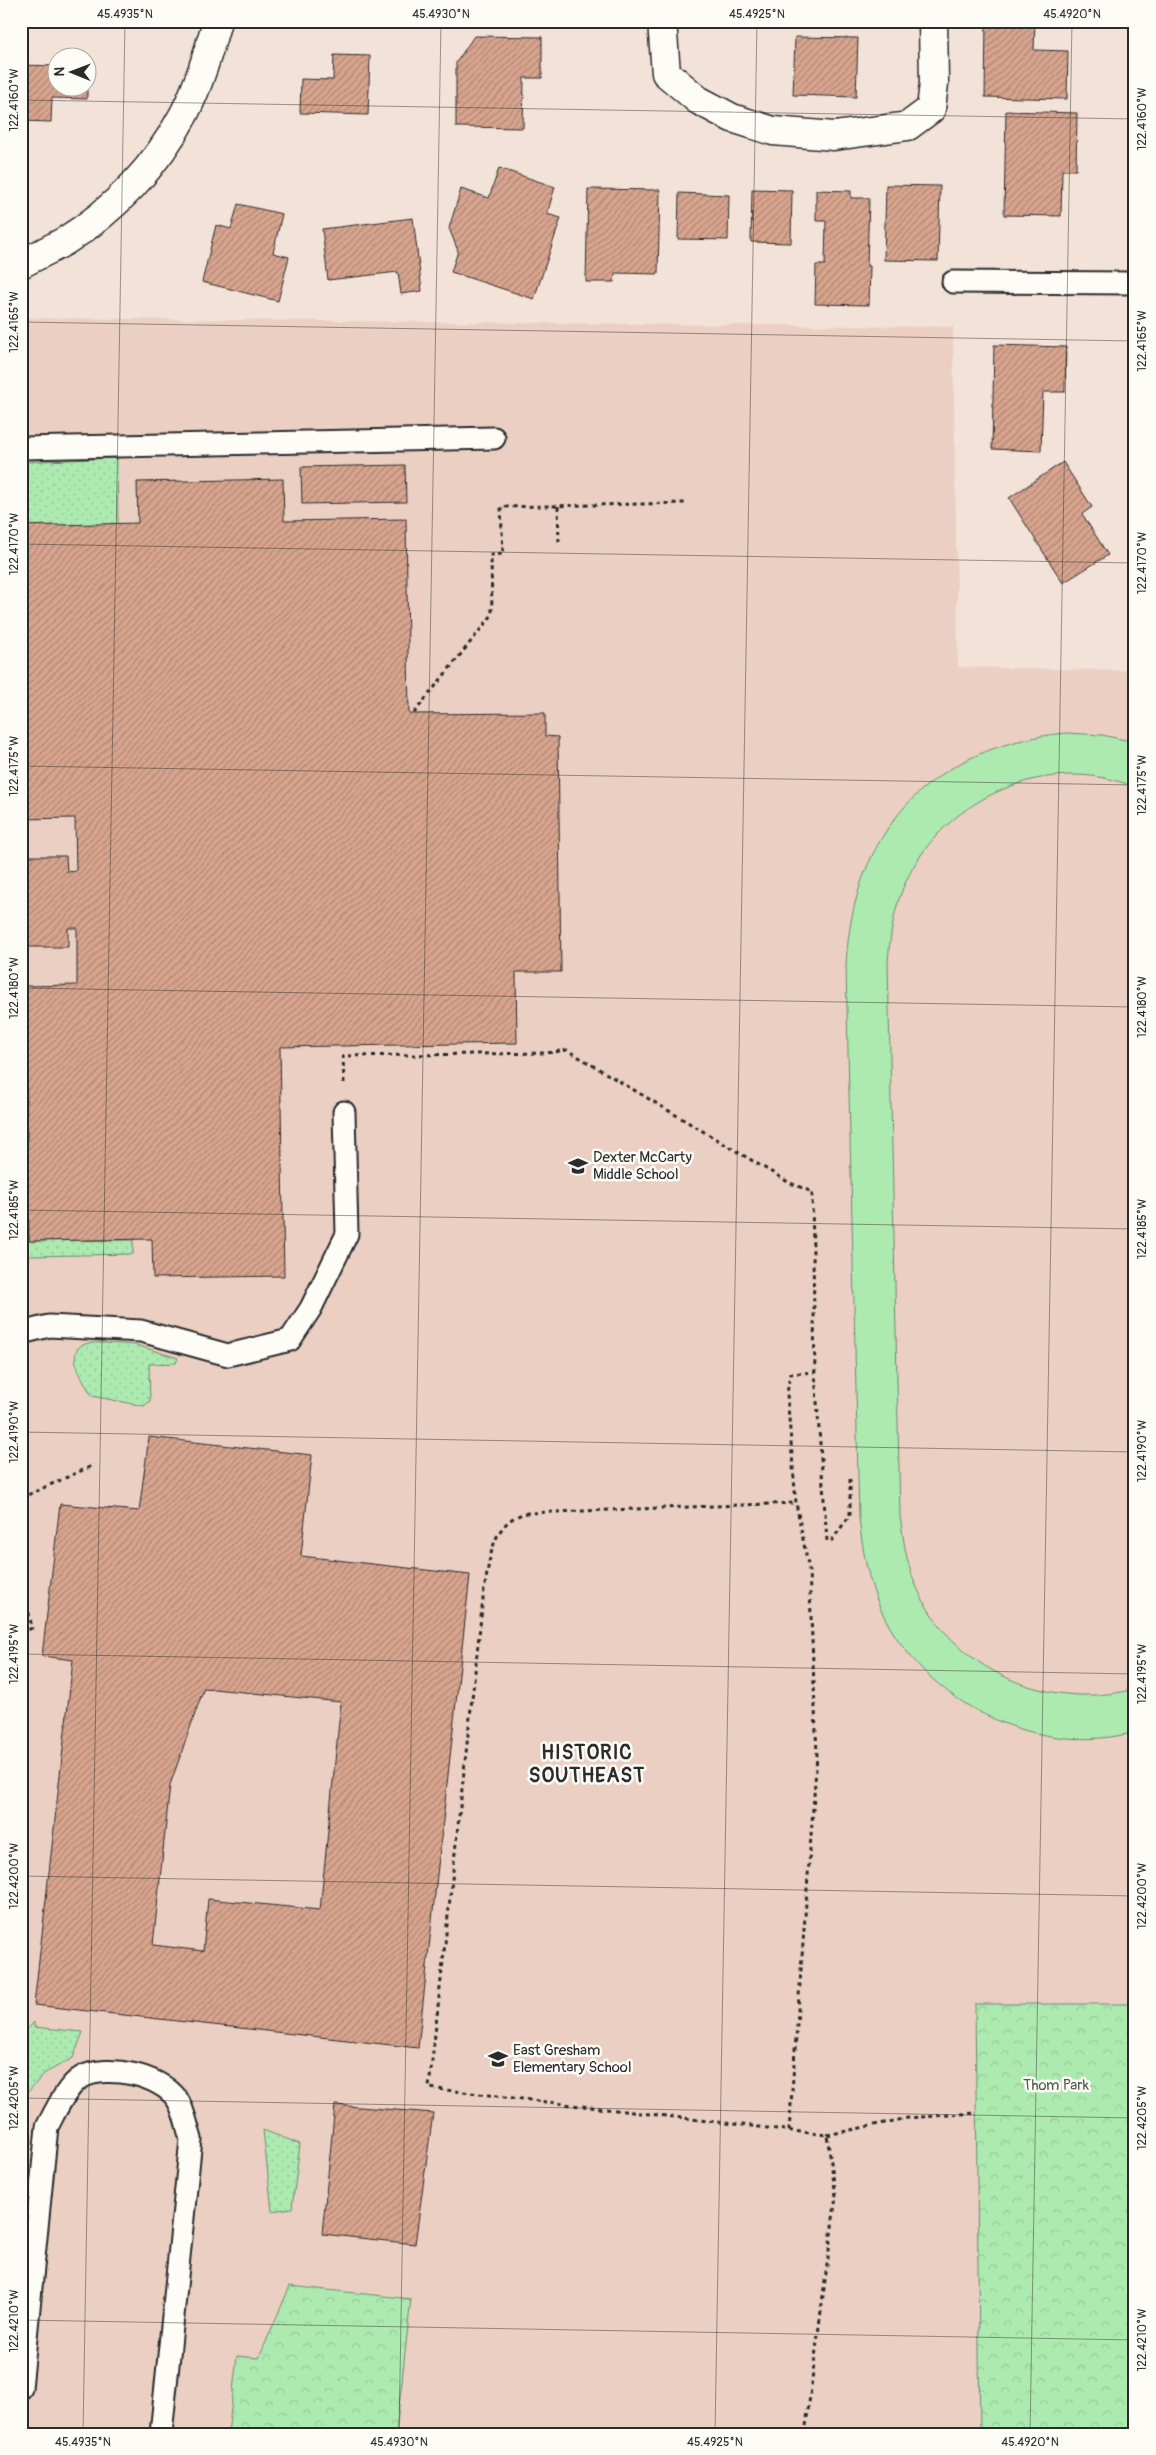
<svg xmlns="http://www.w3.org/2000/svg" width="1156" height="2455" font-family="Pangolin,sans-serif">
<defs>
<pattern id="grass-dots" width="8" height="8" patternUnits="userSpaceOnUse" patternTransform="scale(1.25)"><rect width="8" height="8" fill="#adeab0"/><path d="M2 2h.1M6 6h.1" fill="none" stroke="#95c998" stroke-width="1.8" stroke-linecap="round"/></pattern>
<pattern id="forest-crowns" width="20" height="18" patternUnits="userSpaceOnUse" patternTransform="scale(1.25)"><rect width="20" height="18" fill="#adeab0"/><path d="M2 6a3 3 0 1 1 6 0M12 15a3 3 0 1 1 6 0" fill="none" stroke="#95c998"/></pattern>
<pattern id="building-hatch" width="6" height="6" patternUnits="userSpaceOnUse" patternTransform="scale(1.25)"><rect width="6" height="6" fill="#d8a48e"/><path d="M-1 1l2-2M0 6l6-6M5 7l2-2" fill="none" stroke="#af8674"/></pattern>
</defs>
<rect width="100%" height="100%" fill="#f2e2d8"/>
<filter id="ink" filterUnits="userSpaceOnUse"><feTurbulence type="fractalNoise" baseFrequency=".02" numOctaves="2"/><feDisplacementMap in="SourceGraphic" scale="10" xChannelSelector="R" yChannelSelector="G"/><feConvolveMatrix kernelMatrix="1 2 1 2 8 2 1 2 1" color-interpolation-filters="sRGB"/></filter>
<g filter="url(#ink)">
<path fill="#eacfc2" d="M21,318L953,327L958,667L1135,671V2004H975L980,2434H21Z"/>
<path fill="url(#grass-dots)" stroke="#6c8a6e" d="M117,458L118,524L21,526V462Z
M21,1238H28L29,1241L133,1240V1254L30,1256L25,1268L21,1269Z
M106,1343L136,1345L178,1358L176,1363L149,1364L150,1401L144,1406L92,1396C86,1384 62,1351 85,1344C91,1342 100,1343 106,1343Z
M34,2022V2027L83,2032L73,2058L45,2073L26,2094L21,2093V2037Z
M263,2130L300,2144L292,2208L272,2211Z"/>
<path fill="url(#forest-crowns)" stroke="#6c8a6e" d="M975,2004H1135V2434H980Z
M290,2286L411,2299L396,2434H228L237,2356L259,2358Z"/>
<path fill="#adeab0" stroke="#6c8a6e" d="M1066,733L1102,735L1135,742V787C1049,752 946,797 907,879C894,906 890,934 888,963L900,1516C903,1535 905,1554 911,1572C941,1665 1043,1713 1135,1689V1732C1039,1758 932,1706 886,1620C869,1588 863,1554 859,1518L846,965C853,830 931,746 1066,733Z"/>
<path fill="url(#building-hatch)" stroke="#2b2b2b" fill-rule="evenodd" d="M986,21H1035L1034,50L1068,51L1067,99L985,97Z
M474,36L542,37V78H524L523,128L456,127V63Z
M795,37L858,38L856,97L793,95Z
M334,55L370,56L368,115L300,113L301,79L333,80Z
M21,65L58,66V88H87V99L52,98L51,122L21,121Z
M1006,111L1077,113L1076,170H1062L1061,216L1004,215Z
M499,168L555,187L547,214L561,218L534,299L451,272L458,251L449,228L461,189L489,198Z
M886,185L940,186L938,261L884,260Z
M588,189L660,190L658,274L615,273L614,282H586Z
M752,189L792,190L791,243L751,242Z
M816,190L851,191V198H869L867,266H870L869,305L815,304L816,265H825L826,221H816Z
M679,193L729,195L728,240L678,239Z
M238,204L282,214L273,253L289,257L278,301L202,282L216,225L231,229Z
M413,218L422,291L401,294L398,272L328,280L322,229Z
M994,345L1066,347L1065,392H1043L1041,451L992,449Z
M1063,462L1092,507L1082,514L1108,555L1063,583L1009,498Z
M405,465L406,502L302,504L301,467Z
M283,479L284,521L406,519L409,714L545,713V736L558,737L561,972H516L517,1043L280,1047L284,1276L153,1278L152,1239L29,1241L24,986L77,985V928H68V947H21V856H66L67,872L76,871L75,818L22,819L21,526L138,523L137,482Z
M149,1437L312,1455L301,1556L470,1575L418,2048L34,2005L73,1660L42,1656L60,1504L139,1511ZM204,1688L341,1702L320,1910L208,1899L203,1951L153,1945L170,1785Z
M335,2105L433,2113L415,2244L322,2234Z"/>
<g fill="none" stroke-linecap="round" stroke-linejoin="round">
<defs>
<path id="lane" d="M953,282L1135,283
M21,448L494,438
M21,1333L49,1326L141,1331L228,1355L290,1340L311,1308L347,1234L344,1112
M21,2388L47,2127C55,2112 67,2085 82,2077C108,2064 160,2075 177,2099C184,2109 187,2127 191,2139L161,2434"/>
<path id="street" d="M662,21L666,73L698,100L732,118L773,131L834,136L908,126L931,109L934,83L933,21
M21,264C36,256 51,249 65,241C114,211 157,165 184,114C199,85 208,53 217,21"/>
</defs>
<use href="#lane" stroke="#2b2b2b" stroke-width="25"/>
<use href="#street" stroke="#2b2b2b" stroke-width="31"/>
<path stroke="#2b2b2b" stroke-width="3" stroke-dasharray="4 4" stroke-linecap="butt" d="M558,506L559,543
M414,713L492,615L491,555L503,554L501,507L686,503
M344,1083L343,1056L547,1053L567,1050L788,1182L812,1192L815,1374L827,1541L832,1540L850,1515V1476
M21,1498L94,1465
M21,1573L32,1628L21,1633
M789,2131L817,1755L809,1570L796,1503
M827,2135L908,2118L976,2113
M805,2434L836,2196L827,2135L429,2088L484,1590C490,1561 491,1519 528,1513L796,1503L787,1394L790,1374L815,1372"/>
<use href="#lane" stroke="#fdfcf7" stroke-width="21"/>
<use href="#street" stroke="#fdfcf7" stroke-width="28"/>
</g>
</g>
<path fill="none" stroke="#2b2b2b" stroke-width="1" stroke-opacity="0.45" d="M21,100L1135,119M21,322L1135,341M21,544L1135,563M21,766L1135,785M21,988L1135,1007M21,1210L1135,1229M21,1432L1135,1452M21,1654L1135,1674M21,1876L1135,1896M21,2098L1135,2118M21,2320L1135,2340M83,2434L125,21M399,2434L441,21M715,2434L757,21M1030,2434L1072,21"/>
<defs>
<symbol id="school-bare" viewBox="-9 -9 18 18"><path d="M0-5L7-2L0 1L-7-2ZM-4 1L0 2.5L4 1V4Q0 6-4 4Z" fill="#2b2b2b" stroke="#fdfcf7" stroke-width="2.5" paint-order="stroke"/></symbol>
</defs>
<g fill-rule="evenodd">
<use href="#school-bare" x="564" y="1152" width="28" height="28"/>
<use href="#school-bare" x="484" y="2045" width="28" height="28"/>
</g>
<g text-anchor="middle" stroke-width="5" stroke-linejoin="round" paint-order="stroke">
<g font-size="15" fill="#2b2b2b" stroke="#fdfcf7" text-anchor="start">
<text x="593" y="1162">Dexter McCarty<tspan x="593" dy="17">Middle School</tspan></text>
<text x="513" y="2055">East Gresham<tspan x="513" dy="17">Elementary School</tspan></text>
</g>
<g font-size="15" fill="#4c5b4c" stroke="#fdfcf7">
<text x="1056" y="2090">Thom Park</text>
</g>
<g font-size="20" font-weight="bold" letter-spacing="1" fill="#2b2b2b" stroke="#fdfcf7">
<text x="587" y="1759">HISTORIC<tspan x="587" dy="23">SOUTHEAST</tspan></text>
</g>
</g>
<rect width="1156" height="2455" fill="none" stroke="#fdfcf7" stroke-width="55"/>
<g transform="translate(72 72) rotate(271)"><circle r="24" fill="#fdfcf7" stroke="#a9a8a5"/>
<path d="M0-4L9 19L0 12L-9 19Z" fill="#2b2b2b"/>
<text y="-8" font-size="14" font-weight="bold" text-anchor="middle" fill="#2b2b2b">N</text>
</g>
<rect x="28" y="28" width="1100" height="2400" fill="none" stroke="#2b2b2b" stroke-width="2"/>
<g font-size="12" text-anchor="middle" fill="#2b2b2b">
<text x="125" y="18">45.4935°N</text>
<text x="441" y="18">45.4930°N</text>
<text x="757" y="18">45.4925°N</text>
<text x="1072" y="18">45.4920°N</text>
<text transform="translate(14 100) rotate(-90)" y="4">122.4160°W</text>
<text transform="translate(1142 119) rotate(-90)" y="4">122.4160°W</text>
<text transform="translate(14 322) rotate(-90)" y="4">122.4165°W</text>
<text transform="translate(1142 341) rotate(-90)" y="4">122.4165°W</text>
<text transform="translate(14 544) rotate(-90)" y="4">122.4170°W</text>
<text transform="translate(1142 563) rotate(-90)" y="4">122.4170°W</text>
<text transform="translate(14 766) rotate(-90)" y="4">122.4175°W</text>
<text transform="translate(1142 785) rotate(-90)" y="4">122.4175°W</text>
<text transform="translate(14 988) rotate(-90)" y="4">122.4180°W</text>
<text transform="translate(1142 1007) rotate(-90)" y="4">122.4180°W</text>
<text transform="translate(14 1210) rotate(-90)" y="4">122.4185°W</text>
<text transform="translate(1142 1229) rotate(-90)" y="4">122.4185°W</text>
<text transform="translate(14 1432) rotate(-90)" y="4">122.4190°W</text>
<text transform="translate(1142 1451) rotate(-90)" y="4">122.4190°W</text>
<text transform="translate(14 1654) rotate(-90)" y="4">122.4195°W</text>
<text transform="translate(1142 1674) rotate(-90)" y="4">122.4195°W</text>
<text transform="translate(14 1876) rotate(-90)" y="4">122.4200°W</text>
<text transform="translate(1142 1896) rotate(-90)" y="4">122.4200°W</text>
<text transform="translate(14 2098) rotate(-90)" y="4">122.4205°W</text>
<text transform="translate(1142 2118) rotate(-90)" y="4">122.4205°W</text>
<text transform="translate(14 2321) rotate(-90)" y="4">122.4210°W</text>
<text transform="translate(1142 2340) rotate(-90)" y="4">122.4210°W</text>
<text x="83" y="2446">45.4935°N</text>
<text x="399" y="2446">45.4930°N</text>
<text x="715" y="2446">45.4925°N</text>
<text x="1030" y="2446">45.4920°N</text>
</g>
</svg>
